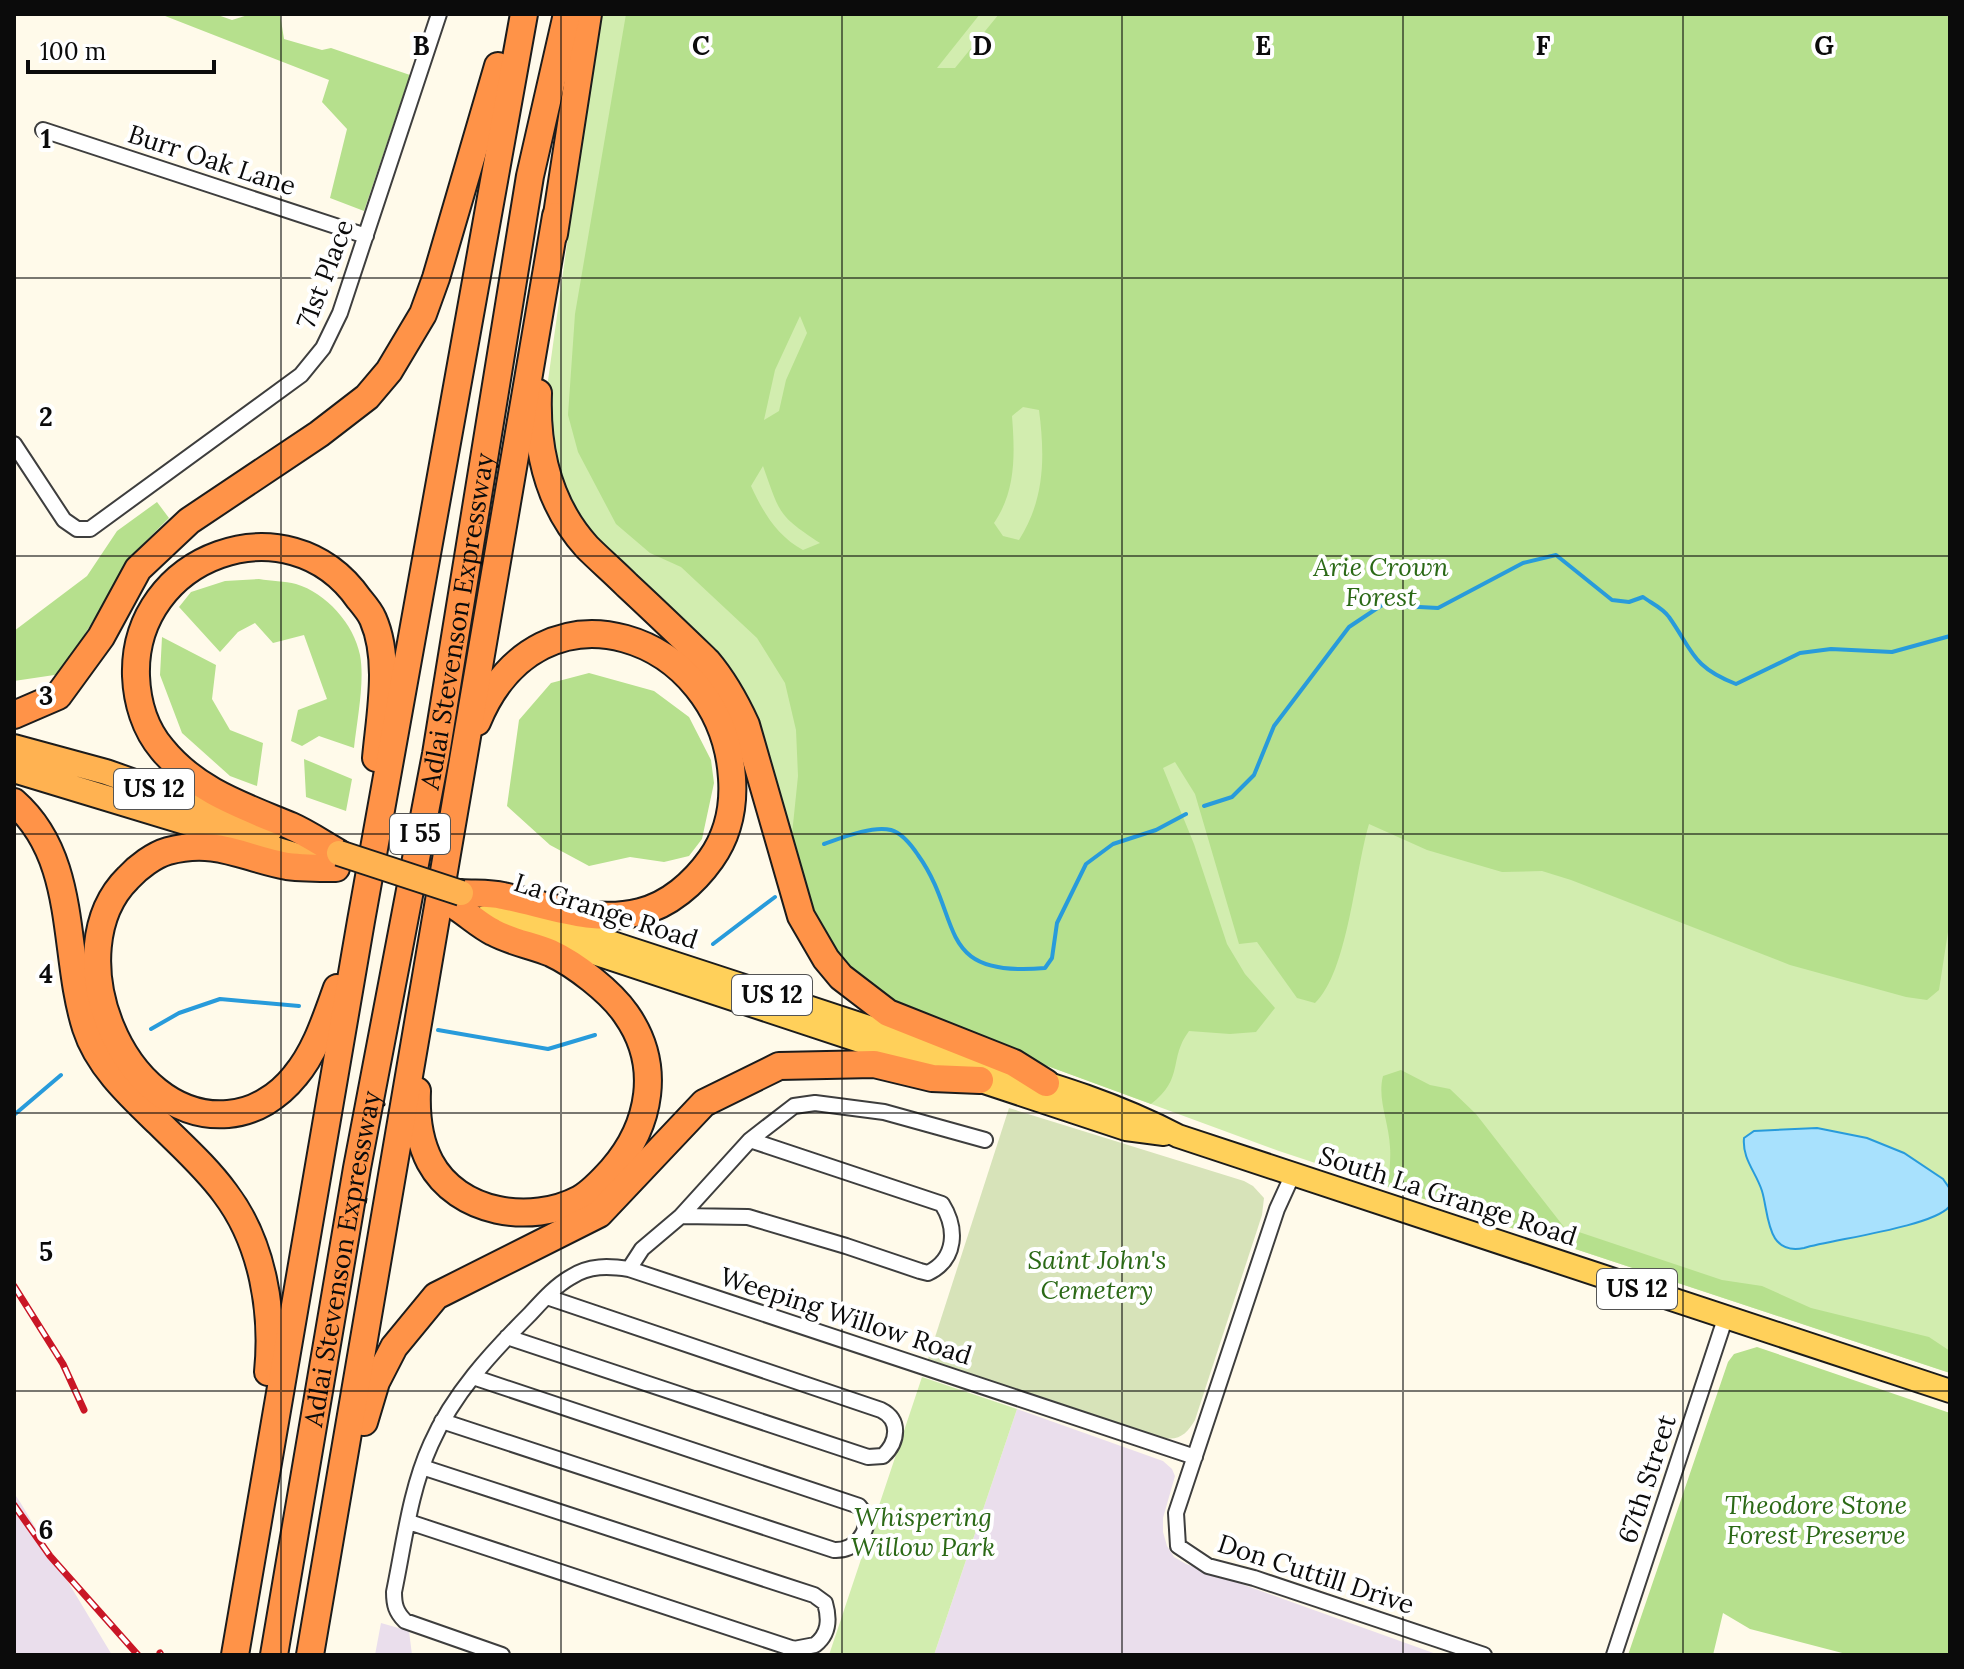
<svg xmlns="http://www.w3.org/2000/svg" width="1964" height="1669" font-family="Lora,serif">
<rect width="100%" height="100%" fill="#fffaea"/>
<path fill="#eadeec" d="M1017,1409L1163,1461L1172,1469L1175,1476L1163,1518V1532L1167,1546L1174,1557L1186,1564L1439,1655H934Z
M14,1493L20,1502L112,1655H14Z
M381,1623L409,1631L412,1655H375Z"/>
<path fill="#d2edaf" d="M599,14H1950V1373L1279,1151L966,1036L825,944L748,701L734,672L589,531L567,496L556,466L546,395Z
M922,1377L1017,1409L934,1655H829Z"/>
<path fill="#b6e08d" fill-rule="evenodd" d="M160,14H215L232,20L251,14H280L284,39L322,50L331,48L410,75L364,211L330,198L347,129L322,102L329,80Z
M626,14H980L937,68H955L999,14H1950V919L1939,990L1927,1000L1906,997L1790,965L1571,880L1542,871L1502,872L1427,850L1369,824C1355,870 1348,972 1315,1003L1297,998L1257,942L1239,944L1195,794L1175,762L1163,768L1194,844L1227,944L1245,974L1275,1008L1256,1032L1230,1034L1189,1031C1168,1059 1185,1078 1151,1104L966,1036L887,1001L825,944L808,904L791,844L798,776L796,730L785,683L757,638L681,567L650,553L616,524L578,452L568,415L575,314ZM800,316L807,333L786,380L779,411L764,420L775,370ZM1023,407L1039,410C1045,457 1045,499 1019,540L1003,536L994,523C1016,491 1015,454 1012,416ZM763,466C780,513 777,515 820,543L803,550C777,536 763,512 751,486Z
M157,502L169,518L133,554L61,674L14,681V631L87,576L117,531Z
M259,579C271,581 285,581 296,584C326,593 354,624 360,655C365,681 357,720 354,748L319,736L302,746L291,741L298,710L327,699L304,635L273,643L255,623L238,632L220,652L179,607L191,592L225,581Z
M162,637L216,665L212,699L230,730L263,743L257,786L230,776L182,733L160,675Z
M589,673L654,691L689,717L711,760L714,783L702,839L689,856L664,862L630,857L589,866L550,845L507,806L519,720L551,683Z
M304,759L352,779L346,811L306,797Z
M1401,1070L1430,1085L1450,1089L1476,1114L1564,1227L1722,1280L1762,1286L1811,1308L1929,1337L1950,1351V1373L1388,1187C1389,1174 1391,1160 1390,1147C1389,1122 1377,1099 1383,1076Z
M1757,1347L1950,1413V1655H1850L1750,1629L1723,1613L1713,1655H1628L1728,1362L1734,1354Z"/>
<path fill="#d7e3b9" d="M1009,1108L1244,1181L1253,1186L1264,1198L1262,1215L1195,1420C1187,1434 1178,1442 1161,1437L927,1362Z"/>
<path fill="#a8e1fd" stroke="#289bdb" stroke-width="2" d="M1817,1128L1867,1138L1904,1153L1943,1179L1950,1189L1949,1207C1931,1227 1835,1239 1804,1248C1766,1256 1769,1214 1762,1191C1756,1172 1742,1159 1744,1138L1754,1131Z"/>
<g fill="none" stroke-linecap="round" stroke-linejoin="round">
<path stroke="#289bdb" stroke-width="4" d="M1204,806L1232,797L1254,775L1274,726L1349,627L1382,605L1438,608L1523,563L1556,555L1612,600L1629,602L1643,597C1651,603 1663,608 1669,617C1693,651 1692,667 1736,684L1800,653L1831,649L1892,652L1950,636
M824,844C841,838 873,825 891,830C902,833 912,846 918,855C964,919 933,978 1045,968L1052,958L1057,923L1086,864L1113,844L1156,830L1186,814
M713,944L775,897
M151,1029L179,1013L220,999L299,1006
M438,1030L548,1049L595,1035
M14,1115L61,1075"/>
<defs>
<path id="minor" d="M43,130L366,236
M14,444L64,520L77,529H90L301,375L323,348L340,313L439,14
M1293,1174L1277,1209L1176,1513L1178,1546L1208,1566L1254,1578L1484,1655
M681,1216L750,1140L794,1106L815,1103L884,1112L985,1140
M629,1269L642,1249L681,1216L748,1217L846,1246L920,1271L928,1273C957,1259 957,1228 942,1204L750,1140
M507,1337L868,1457L883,1456C898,1442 901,1420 881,1410L547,1297
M442,1421L834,1550C854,1551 869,1534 866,1515L859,1506L473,1377
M422,1467L814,1595L825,1603C830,1620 829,1634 815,1645L794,1649L800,1655
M409,1522L794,1649
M502,1655L405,1621C396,1612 394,1605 394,1592C404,1544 410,1490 431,1444C453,1394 491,1353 530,1314C542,1301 555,1286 571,1277C589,1265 609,1266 629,1269L1195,1457
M1614,1655L1725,1319"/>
<path id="primary" d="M499,906C643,953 788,1000 932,1048C1016,1075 1098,1094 1178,1136L1950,1391
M485,917L1126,1129L1164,1134"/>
<path id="trunk" d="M14,747L106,772L270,830
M14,770L314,861"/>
<g id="motorway">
<path d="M554,234L588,14"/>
<path d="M538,393C536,448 548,504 587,547C600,560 614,572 627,585C654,610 681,636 707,661C724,681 735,701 746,725L801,916L826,959L841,977L888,1013L1014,1063L1046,1083"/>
<path d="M14,715L58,696L101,637L138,569L189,521L319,434L367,397L389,371L423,314L436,278L498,66"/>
<path d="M14,802C79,859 62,953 86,1028C98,1066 131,1096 159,1123C182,1146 206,1167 225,1193C263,1243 274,1312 268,1372"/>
<path d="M339,853C323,844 307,833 291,826C243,806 196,791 162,749C145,729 137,702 136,676C132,556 288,498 359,599C364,605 370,612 373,619C391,660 380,714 376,758"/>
<path d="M336,868C320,868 303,868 287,866C243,858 216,838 168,851C154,855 138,867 128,878C55,950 121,1123 228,1114C255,1112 279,1096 295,1076C316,1051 326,1018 337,988"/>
<path d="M461,893C475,894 490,893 503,896C549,905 592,924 640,912C669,905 694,883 711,859C728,835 734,807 732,778C723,634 540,569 477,722"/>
<path d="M417,1091C416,1115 418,1139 430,1162C458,1214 531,1225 580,1199C592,1192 603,1180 612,1170C651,1125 662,1065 626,1014C611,992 575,964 551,953C532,945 511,942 493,932C481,926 470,916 458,908"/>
<path d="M364,1422L376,1382L394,1347L436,1296L599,1214L704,1103L779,1066L874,1064L932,1078L980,1080"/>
<path d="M235,1655L361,921L524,14"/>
<path id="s1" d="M274,1655L357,1168L436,754L530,176L567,14"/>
<path d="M310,1655L556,216"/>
</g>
</defs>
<use href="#minor" stroke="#3e3e3e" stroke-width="18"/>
<use href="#primary" stroke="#1c1c1c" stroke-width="26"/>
<use href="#trunk" stroke="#1c1c1c" stroke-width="28"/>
<use href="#motorway" stroke="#1c1c1c" stroke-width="30"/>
<use href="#minor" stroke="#fff" stroke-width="14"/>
<use href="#primary" stroke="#ffd05a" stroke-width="22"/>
<use href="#trunk" stroke="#ffb251" stroke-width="24"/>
<use href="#motorway" stroke="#ff9348" stroke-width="26"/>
<defs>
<path id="rail" d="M14,1286L63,1364L84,1410
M14,1505L50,1556L138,1655
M160,1653L161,1655"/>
</defs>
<use href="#rail" stroke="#c91626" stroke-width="7"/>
<use href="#rail" stroke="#fff" stroke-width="4" stroke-dasharray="12" stroke-linecap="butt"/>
<defs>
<path id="trunk-bridge" d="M339,853L461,893"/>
</defs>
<use href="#trunk-bridge" stroke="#1c1c1c" stroke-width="28" stroke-linecap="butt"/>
<use href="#trunk-bridge" stroke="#ffb251" stroke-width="24"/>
</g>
<path fill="none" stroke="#0b0b0b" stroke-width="2" stroke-opacity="0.55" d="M281,14V1655M561,14V1655M842,14V1655M1122,14V1655M1403,14V1655M1683,14V1655M14,278H1950M14,556H1950M14,834H1950M14,1113H1950M14,1391H1950"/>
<g text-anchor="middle" stroke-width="8" stroke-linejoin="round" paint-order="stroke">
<g fill="#fff" stroke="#545454" stroke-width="2">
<rect x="114" y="769" width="80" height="40" rx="6"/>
<rect x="390" y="814" width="60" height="40" rx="6"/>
<rect x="732" y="975" width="80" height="40" rx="6"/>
<rect x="1597" y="1269" width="80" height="40" rx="6"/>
</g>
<g font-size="24" font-weight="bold" fill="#0b0b0b">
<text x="154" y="797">US 12</text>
<text x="420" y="842">I 55</text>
<text x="772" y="1003">US 12</text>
<text x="1637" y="1297">US 12</text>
</g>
<g font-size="26" fill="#0b0b0b" stroke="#fff">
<text transform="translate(212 160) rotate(18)" y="9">Burr Oak Lane</text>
<text transform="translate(325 274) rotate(-69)" y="9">71st Place</text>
<text dy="9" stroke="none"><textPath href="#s1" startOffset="1050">Adlai Stevenson Expressway</textPath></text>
<text transform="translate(606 911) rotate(18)" y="9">La Grange Road</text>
<text transform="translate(1448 1196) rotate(18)" y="9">South La Grange Road</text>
<text dy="9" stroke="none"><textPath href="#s1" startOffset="402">Adlai Stevenson Expressway</textPath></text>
<text transform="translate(846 1316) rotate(18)" y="9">Weeping Willow Road</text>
<text transform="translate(1647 1479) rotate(-72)" y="9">67th Street</text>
<text transform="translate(1316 1574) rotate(18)" y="9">Don Cuttill Drive</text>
</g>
<g font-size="26" font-style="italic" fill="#2b6916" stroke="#fff">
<text x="1381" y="576">Arie Crown<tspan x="1381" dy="30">Forest</tspan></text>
<text x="1097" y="1269">Saint John's<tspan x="1097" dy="30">Cemetery</tspan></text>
<text x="1816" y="1514">Theodore Stone<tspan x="1816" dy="30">Forest Preserve</tspan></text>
<text x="923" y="1526">Whispering<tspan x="923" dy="30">Willow Park</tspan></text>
</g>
</g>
<g font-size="26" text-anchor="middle" font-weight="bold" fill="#0b0b0b" stroke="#fff" stroke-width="8" stroke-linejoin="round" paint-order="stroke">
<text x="421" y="55">B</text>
<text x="701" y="55">C</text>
<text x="982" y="55">D</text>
<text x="1263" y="55">E</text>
<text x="1543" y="55">F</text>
<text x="1824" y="55">G</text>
<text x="46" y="148">1</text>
<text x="46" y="426">2</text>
<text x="46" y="705">3</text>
<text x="46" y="983">4</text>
<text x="46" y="1261">5</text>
<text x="46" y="1539">6</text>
</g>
<rect width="1964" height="1669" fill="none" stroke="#0b0b0b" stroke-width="32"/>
<path d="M28 60v12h186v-12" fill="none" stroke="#0b0b0b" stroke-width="4"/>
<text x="40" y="60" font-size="24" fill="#0b0b0b" stroke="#ffffff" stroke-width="6" paint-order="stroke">100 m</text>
</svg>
